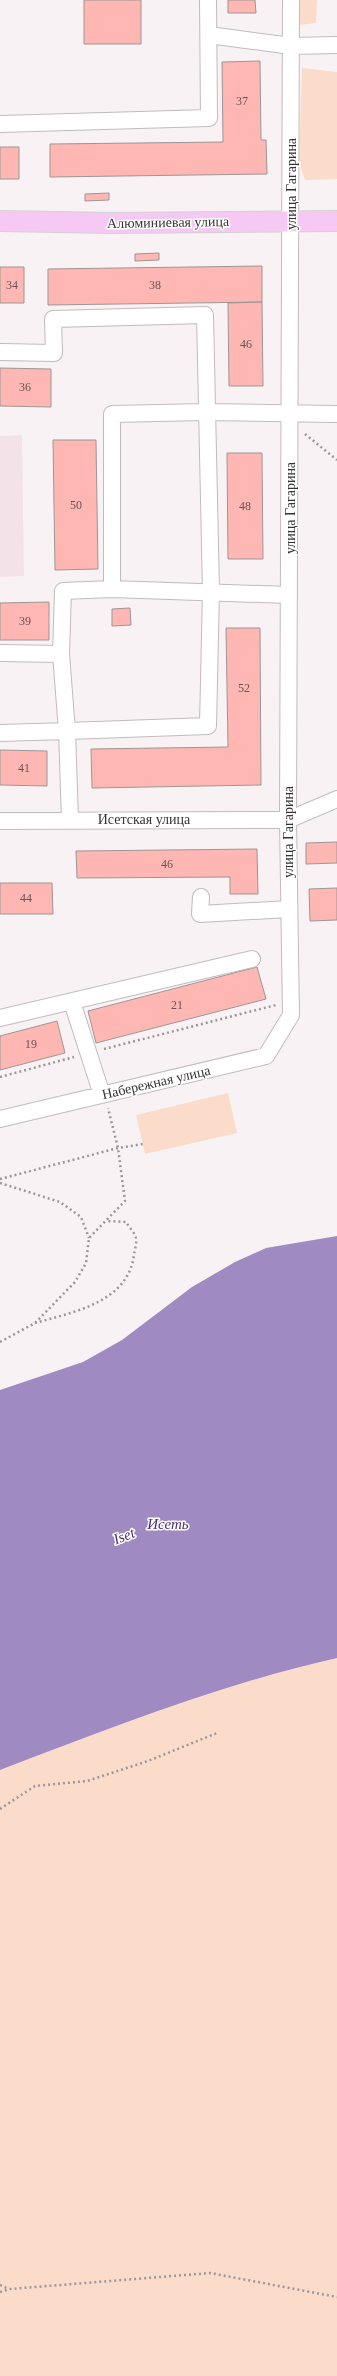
<svg xmlns="http://www.w3.org/2000/svg" width="337" height="2376" font-family="'Times New Roman',serif">
<rect width="100%" height="100%" fill="#f9f2f4"/>
<path fill="#f3e3e8" d="M22,435L24,576L0,577V436Z"/>
<path fill="#fbdccb" d="M300,0H317L316,23L299,25Z
M302,68L337,72V179L305,180L299,163Z
M228,1093L237,1133L145,1154L136,1115Z
M337,1658V2376H0V1770C111,1728 221,1684 337,1658Z"/>
<path fill="#9f8ac1" d="M337,1236V1658C221,1684 111,1728 0,1770V1390L83,1362L122,1340L192,1287L235,1262L266,1248Z"/>
<path fill="#feb7b3" stroke="#9d9696" d="M84,0H141V44H84Z
M228,0H255L256,13H228Z
M260,61L261,140H266L267,174L50,177V144L223,142L222,62Z
M0,147H19V179H0Z
M109,193V200L85,201V194Z
M159,253V260L135,261V254Z
M262,266V302L48,305V269Z
M0,267H24V303H0Z
M262,302L263,386H229L228,303Z
M0,368L51,369V407L0,406Z
M53,440H96L98,569L55,570Z
M227,453H262L263,559H228Z
M49,602V640H0V603Z
M130,608L131,625L112,626V609Z
M226,628H260L261,785L92,788L91,749L228,747Z
M0,750L47,751V786L0,785Z
M337,842V863L306,864V843Z
M257,849L258,894H230V877L77,878L76,851Z
M0,883H52L53,914H0Z
M337,888V920L310,921L309,889Z
M257,967L266,999L96,1043L88,1011Z
M57,1021L65,1053L0,1070V1036Z"/>
<g fill="none" stroke-linecap="round" stroke-linejoin="round">
<defs>
<path id="minor" d="M209,35L291,46L337,45
M0,124L209,118L208,0
M0,352L54,353L53,319L205,315L211,591L208,726L67,731L61,654L63,591L112,589V414L206,412L337,414
M112,589L289,595
M0,653L61,654
M0,733L67,731L70,820
M0,821L288,820L337,799
M201,897L200,914L289,909
M72,1002L102,1095
M0,1018L252,959
M0,1119L266,1056L291,1015L288,820L291,0"/>
<path id="major" d="M0,221L112,223L337,221"/>
</defs>
<use href="#minor" stroke="#c2bbbd" stroke-width="18"/>
<use href="#major" stroke="#d3d2d2" stroke-width="22"/>
<path stroke="#9c9799" stroke-width="2.5" stroke-dasharray="2 3" stroke-linecap="butt" d="M305,434L337,460
M104,1049L276,1005
M0,1077L74,1057
M0,1179L118,1148L143,1144
M0,1183L60,1202L81,1217L89,1238
M35,1323C74,1312 129,1302 134,1254C135,1249 137,1242 136,1238C135,1233 129,1227 126,1222L106,1221
M0,1342L35,1323L75,1282L86,1263L89,1238L125,1201L118,1148L108,1108
M0,1809L35,1786L87,1781L148,1761L217,1733
M0,2285L9,2289
M0,2292L10,2289L210,2273L337,2297"/>
<use href="#minor" stroke="#fff" stroke-width="16"/>
<use href="#major" stroke="#f6c9f4" stroke-width="20"/>
</g>
<g text-anchor="middle" stroke-width="3" stroke-linejoin="round" paint-order="stroke">
<g font-size="12" fill="#685454">
<text x="242" y="105">37</text>
<text x="12" y="289">34</text>
<text x="155" y="289">38</text>
<text x="246" y="348">46</text>
<text x="25" y="391">36</text>
<text x="76" y="509">50</text>
<text x="245" y="510">48</text>
<text x="25" y="625">39</text>
<text x="244" y="692">52</text>
<text x="24" y="772">41</text>
<text x="167" y="868">46</text>
<text x="26" y="902">44</text>
<text x="177" y="1009">21</text>
<text x="31" y="1048">19</text>
</g>
<g font-size="14" fill="#363334" stroke="#fff">
<text transform="translate(291 184) rotate(-90)" y="5">улица Гагарина</text>
<text transform="translate(168 222) rotate(-1)" y="5">Алюминиевая улица</text>
<text transform="translate(290 508) rotate(-90)" y="5">улица Гагарина</text>
<text x="144" y="824">Исетская улица</text>
<text transform="translate(288 832) rotate(-90)" y="5">улица Гагарина</text>
<text transform="translate(156 1082) rotate(-13)" y="5">Набережная улица</text>
</g>
<g font-size="15" font-style="italic" fill="#4c2e71" stroke="#fff">
<text x="168" y="1529">Исеть</text>
<text transform="translate(124 1536) rotate(-21)" y="5">Iset</text>
</g>
</g>
</svg>
